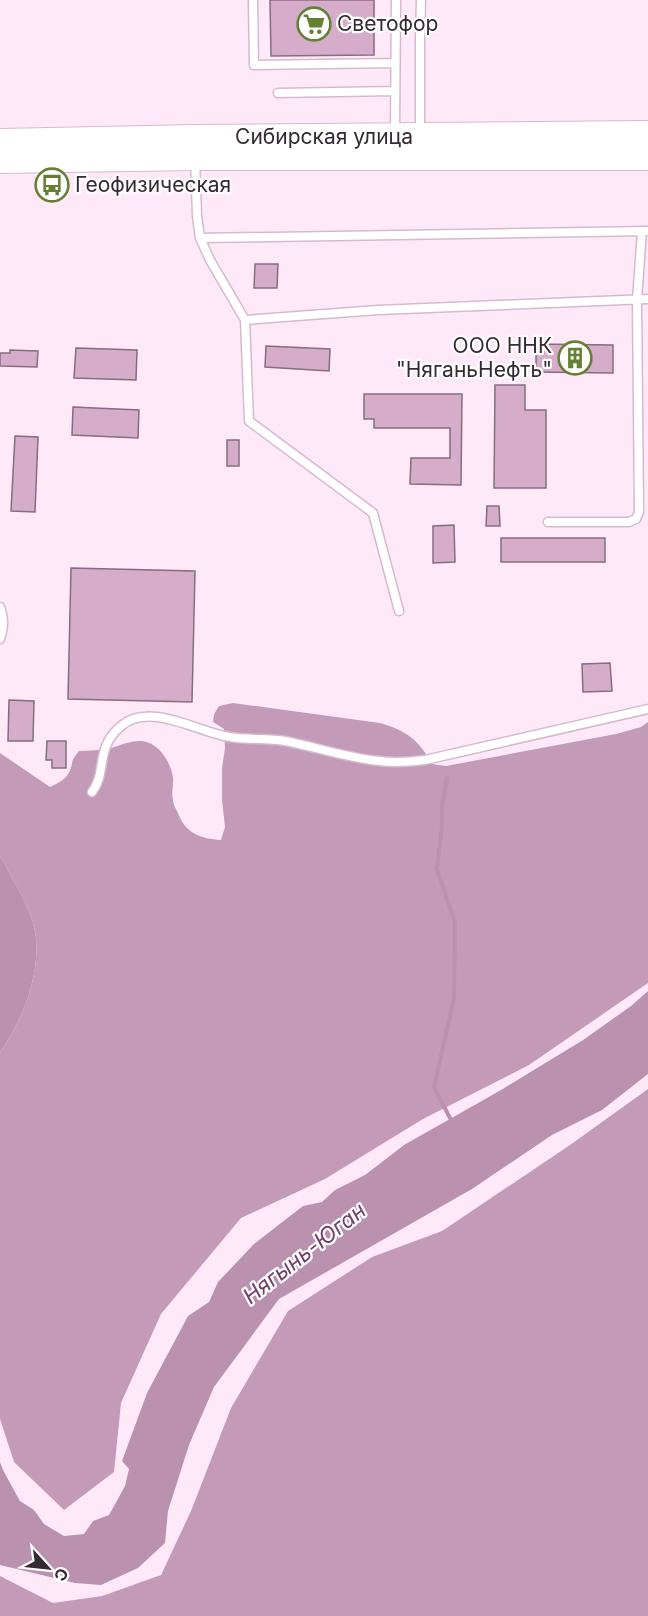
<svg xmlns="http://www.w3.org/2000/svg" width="648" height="1616" font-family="Inter,sans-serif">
<rect width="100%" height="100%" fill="#ffe9f9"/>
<path fill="#c39bb9" d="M233,703L380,723C407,731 418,739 432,764L446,766L616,734L641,727L648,722V983L529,1065L423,1119L325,1179L241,1218L161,1314L121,1403L114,1472L64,1510L14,1462L0,1419V1052C23,1021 42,970 35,931C31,908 15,885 5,864L0,857V753L50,787C58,783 67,779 70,770C74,760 70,762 79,751C88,751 97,750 106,749C118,747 129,740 142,741C159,743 170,761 173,777C174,784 171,792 173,800C173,804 176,809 178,813C185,833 201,839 221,840L225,827L222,800V768L225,748L224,729L213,722L214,714L219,706Z
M648,1089V1616H0V1576L53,1603L102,1596L161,1575L191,1511L231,1408L288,1311L372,1257L442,1231L570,1145Z"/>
<path fill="#ba92b0" d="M0,857L5,864C15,885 31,908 35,931C42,970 23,1021 0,1052Z
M648,991V1074L602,1110L552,1135L472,1189L279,1299L214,1387L189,1445L168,1511L165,1543L138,1568L101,1585L75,1583L0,1565V1462L3,1470L20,1501L34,1510L44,1524L64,1536L84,1534L93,1521L109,1515L125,1486L129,1469L122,1461L147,1393L188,1316L209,1302L218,1282L254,1244L303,1206L322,1202L335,1190L365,1175L404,1145L501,1090L583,1040L631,1006Z"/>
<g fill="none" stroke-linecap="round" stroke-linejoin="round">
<path stroke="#ba92b0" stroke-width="4" d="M447,778L442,806V826L437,869L455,923L454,998L434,1087L450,1118"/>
</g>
<path fill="#d5acca" stroke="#856d7f" stroke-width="1.5" d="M270,0H374V55L271,56Z
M255,264H278L277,288H254Z
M536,344L613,345V373L536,372Z
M266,346L330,349L329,371L265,367Z
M76,348L137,350L136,380L74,378Z
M10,350L38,351L37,367L0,366V353H10Z
M495,385H525V410H546V488H494Z
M364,394H462L461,485L410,484L411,458H450V428H374V419H364Z
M73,407L139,410L138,438L72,435Z
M15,436L38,437L35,512L11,511Z
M227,440H239V466H227Z
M487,506H499L500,526H486Z
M454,525L455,562L433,563V526Z
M501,538H605V562H501Z
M71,568L195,571L192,702L68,699Z
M610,663L612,691L583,692L582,664Z
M9,700L34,701L33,741H8Z
M47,741H66V768H52V760H46Z"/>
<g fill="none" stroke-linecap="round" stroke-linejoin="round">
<defs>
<path id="lane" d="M253,0L254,65L395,63
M278,93L395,91
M395,133L396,0
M420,133V40L421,0
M195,158L197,216L200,238L210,260L245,320L249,421L373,513L399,611
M200,238L648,231
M245,320L378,310L648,299
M548,522H629L636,519L639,512L637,300L642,231
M0,607C4,619 4,627 0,639
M92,792C108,771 94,749 121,726C150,701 199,733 230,737C248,740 267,738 285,741C316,747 347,758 379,761C394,763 410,762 425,760L648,709"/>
<path id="primary" d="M0,142L195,138L648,134
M0,160L195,157H648"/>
</defs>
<use href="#lane" stroke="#d5bace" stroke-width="11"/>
<use href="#primary" stroke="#d5bace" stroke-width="28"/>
<use href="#lane" stroke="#fff" stroke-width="8"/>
<use href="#primary" stroke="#fff" stroke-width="26"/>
</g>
<defs>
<symbol id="supermarket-ring" viewBox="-11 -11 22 22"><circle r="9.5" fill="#fff" stroke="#668033" stroke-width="1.5"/><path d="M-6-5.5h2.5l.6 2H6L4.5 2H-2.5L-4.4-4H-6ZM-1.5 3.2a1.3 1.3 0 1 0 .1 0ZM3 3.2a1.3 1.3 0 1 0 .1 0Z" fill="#668033"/></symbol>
<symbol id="bus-ring" viewBox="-11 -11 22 22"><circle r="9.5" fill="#fff" stroke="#668033" stroke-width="1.5"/><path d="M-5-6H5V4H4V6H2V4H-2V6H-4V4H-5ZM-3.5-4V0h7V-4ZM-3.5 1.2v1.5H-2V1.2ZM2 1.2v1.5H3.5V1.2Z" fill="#668033"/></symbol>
<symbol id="building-ring" viewBox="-11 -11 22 22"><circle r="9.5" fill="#fff" stroke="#668033" stroke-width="1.5"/><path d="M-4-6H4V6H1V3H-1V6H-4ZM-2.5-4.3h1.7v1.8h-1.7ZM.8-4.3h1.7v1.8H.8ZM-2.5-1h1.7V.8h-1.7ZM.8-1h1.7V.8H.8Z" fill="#668033"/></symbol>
</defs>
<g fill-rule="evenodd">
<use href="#supermarket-ring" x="295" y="5" width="38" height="38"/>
<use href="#bus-ring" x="33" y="166" width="38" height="38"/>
<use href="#building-ring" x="556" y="339" width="38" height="38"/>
</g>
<g text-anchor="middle" stroke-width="4.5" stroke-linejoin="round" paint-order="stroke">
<g font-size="21" fill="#352a32" stroke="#fff" text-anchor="start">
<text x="337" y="31">Светофор</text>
<text x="75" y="192">Геофизическая</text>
<text x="552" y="353" text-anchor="end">ООО ННК<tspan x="552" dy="24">"НяганьНефть"</tspan></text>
</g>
<g font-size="21" fill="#352a32" stroke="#fff">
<text x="324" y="144">Сибирская улица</text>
</g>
<g font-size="22" font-style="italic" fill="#733f68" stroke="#fff">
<text transform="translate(304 1253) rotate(-38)" y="8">Нягынь-Юган</text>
</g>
</g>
<g transform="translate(48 1568) rotate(117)" stroke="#ffffff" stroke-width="4.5" paint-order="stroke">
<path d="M0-4.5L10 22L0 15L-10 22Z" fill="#352a32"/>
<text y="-9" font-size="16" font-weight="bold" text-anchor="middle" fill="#352a32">С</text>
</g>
</svg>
